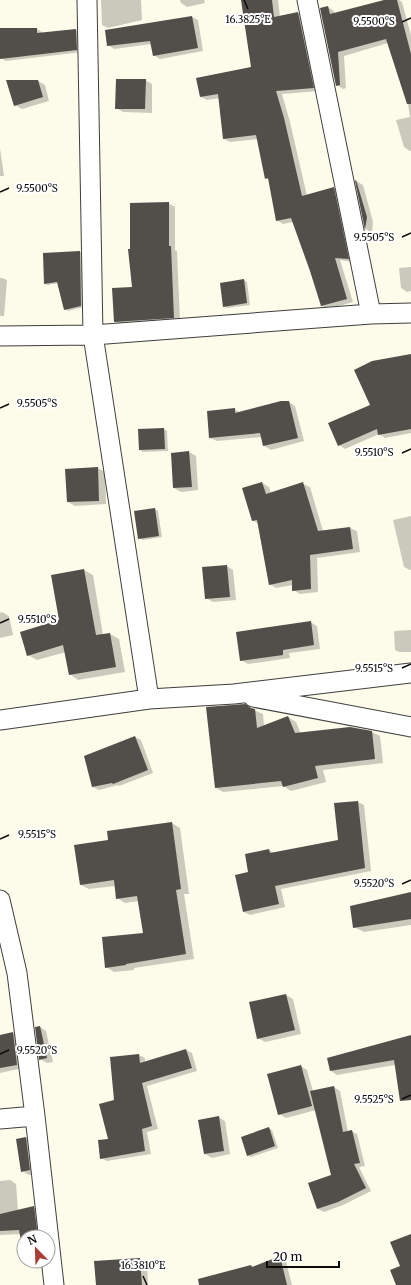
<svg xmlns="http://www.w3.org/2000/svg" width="411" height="1285" font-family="Merriweather,serif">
<rect width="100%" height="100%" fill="#fdfceb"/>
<path fill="#0003" d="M101,0H141L142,20L108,28L102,25Z
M180,0H204L205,3L187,7L181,3Z
M243,0H278L280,17L298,13L304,17L319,91L282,94L290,122L307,196L334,188L340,192L354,262L340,260L353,302L328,309L322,306L311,271L293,222L283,224L277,220L270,180L266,178L258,139L230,142L224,139L220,98L207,100L201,97L252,68Z
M388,0H399L402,2L411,35V151H410L404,147L396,120L410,117L408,104L388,43L344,56L346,88L343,89L337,85L328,7L334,11L335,14Z
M192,17L198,20L203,51L160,59L154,55L152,44L114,49L108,45Z
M0,29H37L42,32V34L76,30L81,33L82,52L6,61L1,58L0,55Z
M145,80L152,84V113L123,112L116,108Z
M38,81L45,85L49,101L22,109L15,105Z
M0,148L4,176H0Z
M356,181L363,185L373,222L372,233L366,229Z
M168,203L175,207V250L177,251L180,321L121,326L115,322L133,288Z
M80,252L83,254L84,307L68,311L65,309L58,283L48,285L45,284L44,254Z
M411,267V291L407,292L401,288L399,268Z
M0,278H2L7,280L4,316H0Z
M244,280L247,282L250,305L227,308L224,306Z
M411,355V433L385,438L379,434L345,449L339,445Z
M289,402L295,406L304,441L271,450L264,446L262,437L217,441L210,438L235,409L240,413Z
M164,429L167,431L168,451L143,452L140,450Z
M189,452L196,456L198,490L181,492L174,488Z
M98,468L105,472L106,504L75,506L68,502Z
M262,483L269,487L271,493L303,484L310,487L323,531L350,528L357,531L360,552L317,558L318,592L300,594L293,590V585L276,588L269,584L258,524L253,520Z
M155,509L158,511L162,537L143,540L139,538Z
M411,516V570H410L404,567L393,520Z
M227,566L233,570L236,600L213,602L206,598Z
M84,570L93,575L103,635L110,634L119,639L125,672L78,680L70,674L66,652L37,660L28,655L60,621L53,576Z
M2,612L9,616L13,635L0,638V613Z
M310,622L317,626L320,649L289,653L290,658L248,664L241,660Z
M411,630V652H399L395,650L394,631Z
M252,709L263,714L264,726L288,717L296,722L301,734L372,732L380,736L383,763L323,770L326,782L291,791L283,786L223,792L216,788Z
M135,737L141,740L153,773L119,786L118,785L99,790L93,787L86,756Z
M358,802L364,805L371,871L281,889L285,907L250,915L244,912L249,873L269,850L274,853L340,841Z
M172,823L180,828L189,894H184L194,959L134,968V970L114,972L106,967L144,934L139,901L125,903L117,898L115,886L89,889L81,885L109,841Z
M411,898V925L364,932L354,927Z
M286,995L293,999L301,1034L265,1042L258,1038L250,1003Z
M40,1027L46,1031L53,1062L47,1063L40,1059Z
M13,1033L19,1036L23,1068L0,1073V1036Z
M411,1036V1079L395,1065L337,1075L331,1071Z
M186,1050L192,1053L197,1071L147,1086L158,1129L147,1132L151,1154L107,1161L101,1158L109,1140L115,1101L139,1055L145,1058V1062Z
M301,1066L307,1070L313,1091L334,1087L340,1091L348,1132L351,1131L357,1134L365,1166L359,1167L371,1191L343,1205L324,1212L318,1209L332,1176L316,1110L286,1118L279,1114Z
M218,1117L225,1121L230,1154L212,1158L205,1154Z
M268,1128L272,1130L278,1148L251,1157L248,1156Z
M26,1138L33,1142L36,1174L29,1175L22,1171Z
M10,1180L16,1184L18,1211L34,1207L40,1211L43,1237H24V1242L22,1241L21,1234L0,1235V1181Z
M280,1257L286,1261L292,1285H226L251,1266L253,1267Z
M140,1259L147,1263L148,1285H97Z"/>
<path fill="#524e49" d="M241,0H272L274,17L298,12L314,88L276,91L284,118L302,196L334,187L349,259L335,258L347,299L321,306L310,271L291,218L276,221L268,178L265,179L256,135L223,139L218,94L200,97L196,78L251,67Z
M384,0H397L411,54V104H407L386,39L338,52L340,85L336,86L320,8L328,6L330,14Z
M192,16L198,48L153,56L150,41L107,46L105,30Z
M0,28H37V33L76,29L77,50L0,59Z
M116,79H146L145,109H115Z
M6,80H38L43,97L14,106Z
M356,180L367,217L365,230L355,181Z
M169,202V246H171L174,318L114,322L112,288L132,287L128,249H130V203Z
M80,251L81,306L64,310L57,282L44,284L43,253Z
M244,279L247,303L223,307L220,283Z
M411,354V429L378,435L377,429L338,446L328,423L370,405L354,370L372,361Z
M281,401H289L298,438L263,446L260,433L209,438L207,411L235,408V413Z
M164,428L165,449L139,450L138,429Z
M189,451L192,487L173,488L171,453Z
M98,467L99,501L67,502L65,469Z
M262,482L266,494L303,482L318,531L350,527L353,549L310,555L311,589L292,591V580L269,585L257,520L252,521L242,488Z
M155,508L159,536L138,539L134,511Z
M227,565L230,597L205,599L202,567Z
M84,569L96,635L110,633L116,667L69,675L63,645L27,656L20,632L59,620L51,575Z
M311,621L314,645L283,650V655L240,661L236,632Z
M245,704L251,708L255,709L257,728L288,716L295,733L350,727L372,731L375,759L315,766L318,778L283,787L281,781L215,788L206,707Z
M135,736L148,770L113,784L112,783L92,787L84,756Z
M358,801L365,868L275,886L279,904L243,912L235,875L248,872L245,854L269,849L270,853L338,840L334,803Z
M172,822L181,889L176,890L186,954L126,964V965L105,968L102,937L143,933L137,896L116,899L114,880L80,885L74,845L108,840L107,831Z
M411,892V919L353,928L350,906Z
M286,994L295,1030L257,1039L249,1002Z
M40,1026L47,1058L39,1060L35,1027Z
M13,1032L17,1065L0,1068V1035Z
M411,1035V1100L400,1101L394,1060L330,1071L327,1058Z
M186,1049L192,1068L142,1083L152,1126L142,1129L145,1151L100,1159L98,1140L108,1139L99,1104L114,1100L110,1057L139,1054L140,1063Z
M301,1065L312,1106L278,1115L267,1074Z
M334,1086L343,1132L352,1130L360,1163L354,1164L366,1188L338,1202L317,1209L308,1183L331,1175L310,1091Z
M219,1116L224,1151L204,1154L198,1120Z
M269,1127L275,1146L247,1156L241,1137Z
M26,1137L30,1170L21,1172L16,1139Z
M34,1206L38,1237H24V1241H21L19,1230L0,1231V1214Z
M411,1234V1285H396L390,1270L400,1266L390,1242Z
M280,1256L287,1285H199L198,1279L251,1265L252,1267Z
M140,1258L142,1285H96L94,1261Z"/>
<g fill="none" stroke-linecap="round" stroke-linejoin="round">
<defs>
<path id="minor" d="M87,0L93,335L149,699
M307,0L371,314
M0,336L93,335L371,314L411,313
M253,697L411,727
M0,720L149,699L234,694L411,673
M0,900L17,973L35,1116L54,1285
M0,1119L35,1116"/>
</defs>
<use href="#minor" stroke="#3e3e3e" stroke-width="21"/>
<use href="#minor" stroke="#fff" stroke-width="19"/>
</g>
<path fill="none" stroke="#0b0b0b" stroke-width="1.5" d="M244,0L248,9M402,22L411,18M0,192L9,188M402,237L411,233M0,408L9,404M402,453L411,449M0,623L9,619M402,668L411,664M0,839L9,835M402,884L411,880M0,1054L9,1050M402,1099L411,1095M143,1276L147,1285"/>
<g font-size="10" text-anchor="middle" fill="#0b0b0b" stroke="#fff" stroke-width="4" stroke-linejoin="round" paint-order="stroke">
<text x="248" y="23">16.3825°E</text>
<text x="374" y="25">9.5500°S</text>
<text x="37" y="192">9.5500°S</text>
<text x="374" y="241">9.5505°S</text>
<text x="37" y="407">9.5505°S</text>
<text x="374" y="456">9.5510°S</text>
<text x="37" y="623">9.5510°S</text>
<text x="374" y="672">9.5515°S</text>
<text x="37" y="838">9.5515°S</text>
<text x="374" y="887">9.5520°S</text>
<text x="37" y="1054">9.5520°S</text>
<text x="374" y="1103">9.5525°S</text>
<text x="143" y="1269">16.3810°E</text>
</g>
<g transform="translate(36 1249) rotate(337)"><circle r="19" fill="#ffffff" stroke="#9d9d9d"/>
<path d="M0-3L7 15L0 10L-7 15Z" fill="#aa3e34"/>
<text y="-6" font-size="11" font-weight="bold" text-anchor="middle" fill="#0b0b0b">N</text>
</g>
<path d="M267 1261v6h72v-6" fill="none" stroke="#0b0b0b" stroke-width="2"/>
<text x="273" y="1261" font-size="12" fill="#0b0b0b" stroke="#ffffff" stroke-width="3" paint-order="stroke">20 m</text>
</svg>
